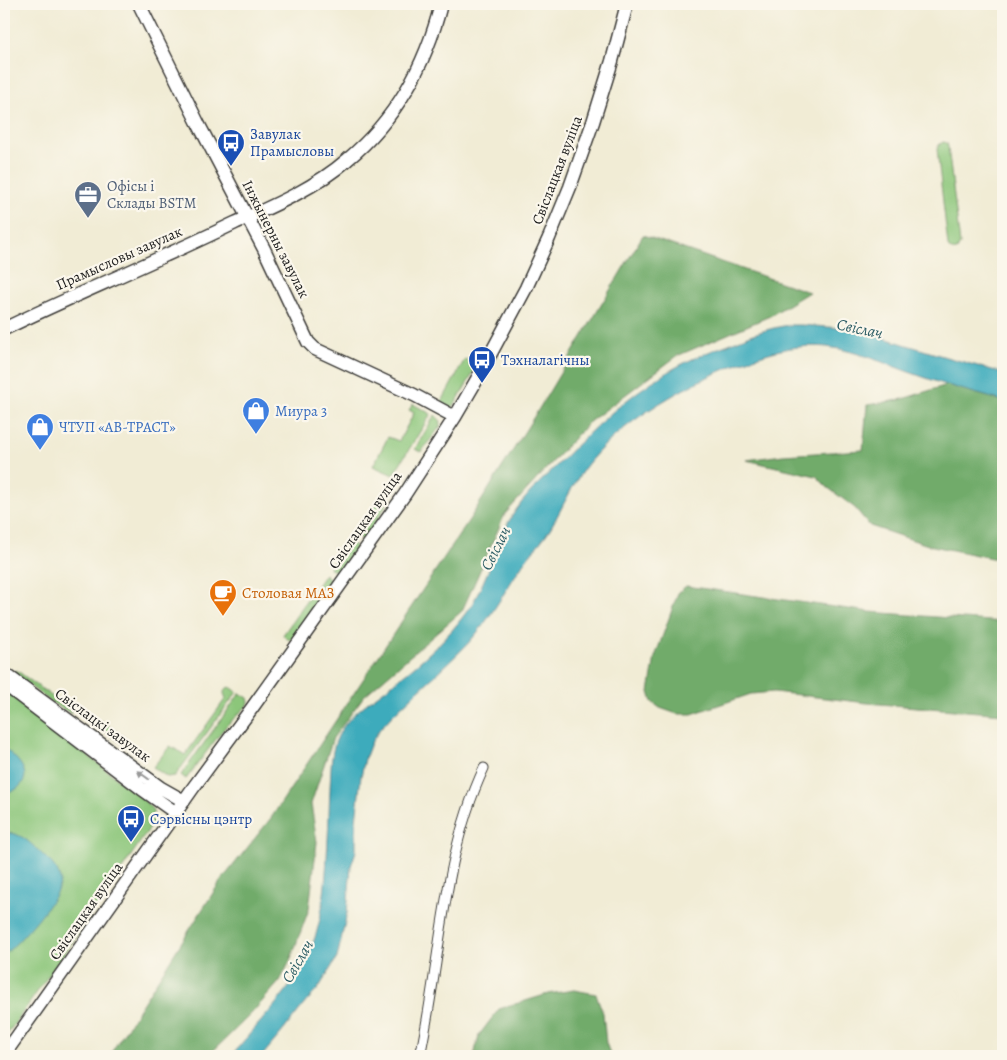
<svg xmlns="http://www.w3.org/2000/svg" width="1007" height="1060" font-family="Alegreya,serif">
<rect width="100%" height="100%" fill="#fbf7ec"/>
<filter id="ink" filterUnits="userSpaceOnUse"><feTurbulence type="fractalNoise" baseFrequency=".02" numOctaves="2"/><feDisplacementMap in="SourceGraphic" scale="10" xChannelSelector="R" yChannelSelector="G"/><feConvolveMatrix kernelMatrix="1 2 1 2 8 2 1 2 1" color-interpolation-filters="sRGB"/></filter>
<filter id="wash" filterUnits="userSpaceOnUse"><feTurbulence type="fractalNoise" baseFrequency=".0096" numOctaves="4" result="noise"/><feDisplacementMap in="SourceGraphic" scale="20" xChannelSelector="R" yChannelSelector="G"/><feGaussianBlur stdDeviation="1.12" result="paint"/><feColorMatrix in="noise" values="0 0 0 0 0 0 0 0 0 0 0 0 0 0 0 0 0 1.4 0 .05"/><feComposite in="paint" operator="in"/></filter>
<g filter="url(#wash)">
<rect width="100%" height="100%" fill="#f1ecd5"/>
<path fill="#8cc67a" stroke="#54714b" d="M943,142L947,143L948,147L960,244L957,250C952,251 950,250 948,246L937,149L939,145Z
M465,359L478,365L454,406L450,408L440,405Z
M413,404L431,414L393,475L373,466L388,437L399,441L414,413L409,410Z
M435,415L441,421L440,427L421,452L415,449Z
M388,492L390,493L391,495L366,542L354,535L378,502Z
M349,541L358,549V551L344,570C338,573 334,571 329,568Z
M325,574L328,577L332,585L295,639C289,641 287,639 283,635Z
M16,670L72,711V714L51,702L15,675L14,672Z
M229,687L232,688L237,692L175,776L167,777L153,767L170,746L185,755L226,698C223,693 223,690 229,687Z
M4,689L143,799L153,810V823L87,921L4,1039Z
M240,693L248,698L249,702L248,705L226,726L186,779L181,775Z
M88,719L102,721L124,737L126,747Z"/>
<path fill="#71ab6a" stroke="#466443" d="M643,235L809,292L770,316L677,356L588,423L505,514L462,611L364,696L333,738L311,804L317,842L309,909L290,961L280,981L252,1013L208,1056H109L220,882L271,818L471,517L540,407Z
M947,385L1003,401V559L991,558L928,545L870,526L855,508L827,487L816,476L746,460L783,455L863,450L867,405L899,400Z
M686,586L870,612L1003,622V714L867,703L774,692L751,694L692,714H677L660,708L652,702L649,692L655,657L678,593Z
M574,990L596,994L603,1013L606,1043L611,1056H474L479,1035L499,1009L548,994Z"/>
<path fill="#3eabbc" stroke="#2d646c" d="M790,325H802L841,328L868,333L946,357L1003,373V401C976,393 947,386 920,376C890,366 859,351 827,347C792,343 759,355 728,368C680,388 615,426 584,469C571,487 563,507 551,527C543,541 530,553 521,567C506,589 494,612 477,633C466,647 452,659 439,672C422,687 406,702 390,718L379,730L371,743L365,759L361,776L356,821V851L351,866L347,913L337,958L318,989L306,1002L283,1031L262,1056H231C259,1021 295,989 312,946C325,913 326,873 328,839C329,822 329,806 330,790C331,772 330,752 338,736C348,715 369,702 387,688C410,670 434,651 453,629C459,622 465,614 471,606C480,591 487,573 494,557C500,543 504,529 512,516C525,495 544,478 561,461C593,428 627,396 666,373C686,361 707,352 729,344C749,335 768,328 790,325Z
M4,748C17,758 37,776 15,790C12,792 7,793 4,795Z
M4,833C20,832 28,841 40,852C48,860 58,867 60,879C63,895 17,944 4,955Z"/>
</g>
<g filter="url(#ink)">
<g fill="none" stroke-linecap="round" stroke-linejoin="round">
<defs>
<path id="street" d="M420,1056C441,960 442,858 484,768"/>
<path id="secondary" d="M139,4L199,125L264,249L308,342L315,349L414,395L455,417
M4,329C57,303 112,280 166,255C189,245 212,234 235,223C273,206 315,188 347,160C395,120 426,65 441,4
M4,673L161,788L184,801
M8,687L142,789L176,813
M4,1055L193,788L252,708L405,494L455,417L476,381L526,288L549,238L570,187L593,122L612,61L627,4"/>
</defs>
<use href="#street" stroke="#3c3b38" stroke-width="11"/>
<use href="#secondary" stroke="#3c3b38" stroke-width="15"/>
<use href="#street" stroke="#fff" stroke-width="9"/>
<use href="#secondary" stroke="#fff" stroke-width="12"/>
</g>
<defs><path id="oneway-solid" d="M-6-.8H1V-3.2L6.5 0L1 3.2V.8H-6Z" transform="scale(1.25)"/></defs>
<use fill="#999" href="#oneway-solid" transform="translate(143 775) rotate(-144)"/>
</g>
<defs>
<symbol id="bus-pin" viewBox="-11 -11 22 30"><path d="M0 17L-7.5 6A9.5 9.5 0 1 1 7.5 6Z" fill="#1a4fb4" stroke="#fbf7ec"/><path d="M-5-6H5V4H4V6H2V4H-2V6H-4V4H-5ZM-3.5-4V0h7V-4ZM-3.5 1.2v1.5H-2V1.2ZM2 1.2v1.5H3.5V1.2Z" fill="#fff"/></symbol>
<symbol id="office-pin" viewBox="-11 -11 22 30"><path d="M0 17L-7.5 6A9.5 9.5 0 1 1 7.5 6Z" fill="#5c6f8a" stroke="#fbf7ec"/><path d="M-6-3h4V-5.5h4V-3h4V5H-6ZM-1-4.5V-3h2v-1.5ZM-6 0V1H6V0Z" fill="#fff"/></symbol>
<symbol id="shop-pin" viewBox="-11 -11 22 30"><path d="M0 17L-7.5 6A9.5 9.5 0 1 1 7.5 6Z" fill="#3f7fe0" stroke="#fbf7ec"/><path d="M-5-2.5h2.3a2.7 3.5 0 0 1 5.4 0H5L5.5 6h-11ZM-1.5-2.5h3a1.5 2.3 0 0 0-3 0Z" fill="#fff"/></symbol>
<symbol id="cafe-pin" viewBox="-11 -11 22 30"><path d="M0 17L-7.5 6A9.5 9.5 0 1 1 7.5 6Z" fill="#e8710a" stroke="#fbf7ec"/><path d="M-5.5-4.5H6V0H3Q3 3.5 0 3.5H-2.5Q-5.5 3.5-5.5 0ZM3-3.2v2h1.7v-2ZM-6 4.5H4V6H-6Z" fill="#fff"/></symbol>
</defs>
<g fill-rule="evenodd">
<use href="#bus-pin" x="215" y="127" width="32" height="43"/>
<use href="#office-pin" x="72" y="179" width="32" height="43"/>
<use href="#bus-pin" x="466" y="344" width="32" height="43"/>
<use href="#shop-pin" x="240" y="395" width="32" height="43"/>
<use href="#shop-pin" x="24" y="411" width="32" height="43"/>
<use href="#cafe-pin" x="207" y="577" width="32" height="43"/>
<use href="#bus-pin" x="115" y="803" width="32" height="43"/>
</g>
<g text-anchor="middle" stroke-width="4.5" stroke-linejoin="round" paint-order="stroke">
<g font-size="15" fill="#164399" stroke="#fbf7ec" text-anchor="start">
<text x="250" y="139">Завулак<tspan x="250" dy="17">Прамысловы</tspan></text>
<text x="501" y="365">Тэхналагічны</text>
<text x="150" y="824">Сэрвісны цэнтр</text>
</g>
<g font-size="15" fill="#1c1c1c" stroke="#fbf7ec">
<text transform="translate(557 170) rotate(-69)" y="5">Свіслацкая вуліца</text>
<text transform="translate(276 239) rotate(63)" y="5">Інжынерны завулак</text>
<text transform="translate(119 258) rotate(-24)" y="5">Прамысловы завулак</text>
<text transform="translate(365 520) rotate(-55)" y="5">Свіслацкая вуліца</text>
<text transform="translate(103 725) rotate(36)" y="5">Свіслацкі завулак</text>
<text transform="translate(86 911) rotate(-55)" y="5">Свіслацкая вуліца</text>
</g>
<g font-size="15" fill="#4e5e75" stroke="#fbf7ec" text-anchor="start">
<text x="107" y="191">Офісы і<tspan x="107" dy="17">Склады BSTM</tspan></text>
</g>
<g font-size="15" fill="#366cbe" stroke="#fbf7ec" text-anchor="start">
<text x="275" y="416">Миура 3</text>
<text x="59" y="432">ЧТУП «АВ-ТРАСТ»</text>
</g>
<g font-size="15" fill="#c56008" stroke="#fbf7ec" text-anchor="start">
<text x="242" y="598">Столовая МАЗ</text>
</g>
<g font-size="16" font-style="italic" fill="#2b5c64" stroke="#fbf7ec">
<text transform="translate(860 328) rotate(12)" y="6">Свіслач</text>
<text transform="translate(495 548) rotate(-63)" y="6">Свіслач</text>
<text transform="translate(297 961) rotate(-60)" y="6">Свіслач</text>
</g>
</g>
<rect width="1007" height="1060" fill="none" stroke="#fbf7ec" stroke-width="20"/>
</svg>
